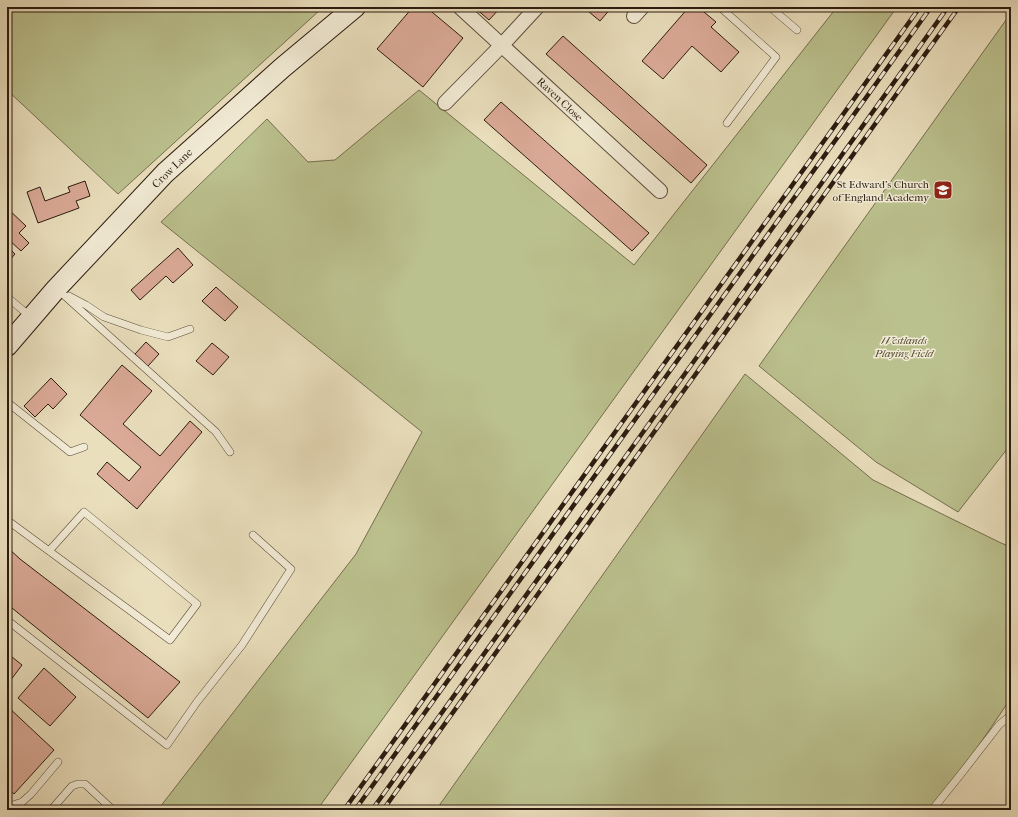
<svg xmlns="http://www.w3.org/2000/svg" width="1018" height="817" font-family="'IM FELL French Canon',serif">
<rect width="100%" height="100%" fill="#eadfbd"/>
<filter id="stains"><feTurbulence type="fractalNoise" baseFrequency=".005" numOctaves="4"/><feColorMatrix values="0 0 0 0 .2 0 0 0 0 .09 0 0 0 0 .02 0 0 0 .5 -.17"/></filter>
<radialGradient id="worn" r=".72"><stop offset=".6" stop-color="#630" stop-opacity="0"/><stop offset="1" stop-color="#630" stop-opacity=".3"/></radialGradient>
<path fill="#bbc18e" stroke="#746e4f" d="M7,7H316L320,10L118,194L7,90Z
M837,7H897L317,810H161L160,807L356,554L422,432L161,222L267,119L308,162L335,160L419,90L634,265Z
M1011,13V444L958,512L876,462L759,366Z
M745,374L873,480L1001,543L1011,547V698L935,810H436Z"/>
<path fill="#dbaa97" stroke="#2c1b10" d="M413,7H426L463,38L423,87L377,49Z
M474,7H501L489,20Z
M583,7H612L600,21Z
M689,7H698L716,22L711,27L739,52L721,72L692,46L663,79L642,61Z
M563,36L707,165L691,183L546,54Z
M501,102L649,233L632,251L484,120Z
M85,181L90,196L76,201L79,208L38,223L27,192L40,187L45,201L70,192L68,187Z
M7,208L26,226L19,233L29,243L21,251L7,238Z
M7,246L15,254L7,263Z
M178,248L193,265L173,283L166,276L140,300L131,290Z
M216,287L238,307L225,321L202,301Z
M146,342L159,354L148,366L135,354Z
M212,343L229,357L213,375L196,361Z
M122,365L152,391L123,424L160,456L190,421L202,432L137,509L97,474L107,462L129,481L141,467L80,415Z
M51,378L67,394L53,409L48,404L35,417L24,406Z
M7,547L20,559L180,682L148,718L7,604Z
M7,653L22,665L7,685Z
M44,668L76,697L50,726L18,698Z
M7,706L54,750L14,794L7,788Z"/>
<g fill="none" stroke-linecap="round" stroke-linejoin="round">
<defs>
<path id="lane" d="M720,7L776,57L727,123
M770,7L797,30
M57,289L216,432L230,452
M69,296L86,305L104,317L141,330L168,337L190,329
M7,297L31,317
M7,402L70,452L84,447
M7,520L170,640L197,604L84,512L49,551
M7,620L167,745L197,702L242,645L291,569L253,535
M7,804L10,806L22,802L31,794L58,762
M51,810L72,786L78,784H85L113,810
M932,810L961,774L999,725L1011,715"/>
<path id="street" d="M460,7L660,191
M634,16L642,7
M445,103L502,45L537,7"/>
<path id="secondary" d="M7,346L56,289L165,173L282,68L355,7"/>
</defs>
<use href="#lane" stroke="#5c4c3b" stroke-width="8"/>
<use href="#street" stroke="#5c4c3b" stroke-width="16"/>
<use href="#secondary" stroke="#2c1b10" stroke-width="22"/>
<use href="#lane" stroke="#f1ead4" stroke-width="7"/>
<use href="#street" stroke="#f1ead4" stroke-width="14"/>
<use href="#secondary" stroke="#f1ead4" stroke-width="20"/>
<defs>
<path id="rail" d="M344,810L920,7
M355,810L931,7
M372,810L948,7
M383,810L959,7"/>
</defs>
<use href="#rail" stroke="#2c1b10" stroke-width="4.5"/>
<use href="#rail" stroke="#f1ead4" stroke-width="3" stroke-dasharray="9" stroke-linecap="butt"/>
</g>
<defs>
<symbol id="school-square" viewBox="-11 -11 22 22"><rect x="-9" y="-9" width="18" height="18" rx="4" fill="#8f2418" stroke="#f1ead4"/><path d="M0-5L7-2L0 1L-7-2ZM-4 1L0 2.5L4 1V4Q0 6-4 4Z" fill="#fff"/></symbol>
</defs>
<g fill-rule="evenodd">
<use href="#school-square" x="932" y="179" width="22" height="22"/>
</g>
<g text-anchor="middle" stroke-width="3" stroke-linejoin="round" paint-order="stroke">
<g font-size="11" fill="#2c1b10" stroke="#f1ead4">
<text transform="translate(560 99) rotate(43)" y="4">Raven Close</text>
<text transform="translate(172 168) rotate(-44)" y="4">Crow Lane</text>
</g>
<g font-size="11" fill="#2c1b10" stroke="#f1ead4" text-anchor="end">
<text x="929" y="188">St Edward's Church<tspan x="929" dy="13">of England Academy</tspan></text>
</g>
<g font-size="11" font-style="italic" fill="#574d36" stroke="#f1ead4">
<text x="904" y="344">Westlands<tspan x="904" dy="13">Playing Field</tspan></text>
</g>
</g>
<rect width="1018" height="817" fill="none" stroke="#eadfbd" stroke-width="24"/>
<rect x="8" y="8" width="1002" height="801" fill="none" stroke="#2c1b10" stroke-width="2"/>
<rect x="12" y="12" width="994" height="793" fill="none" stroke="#2c1b10"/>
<rect width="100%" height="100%" filter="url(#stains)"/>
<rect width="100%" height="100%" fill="url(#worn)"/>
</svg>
